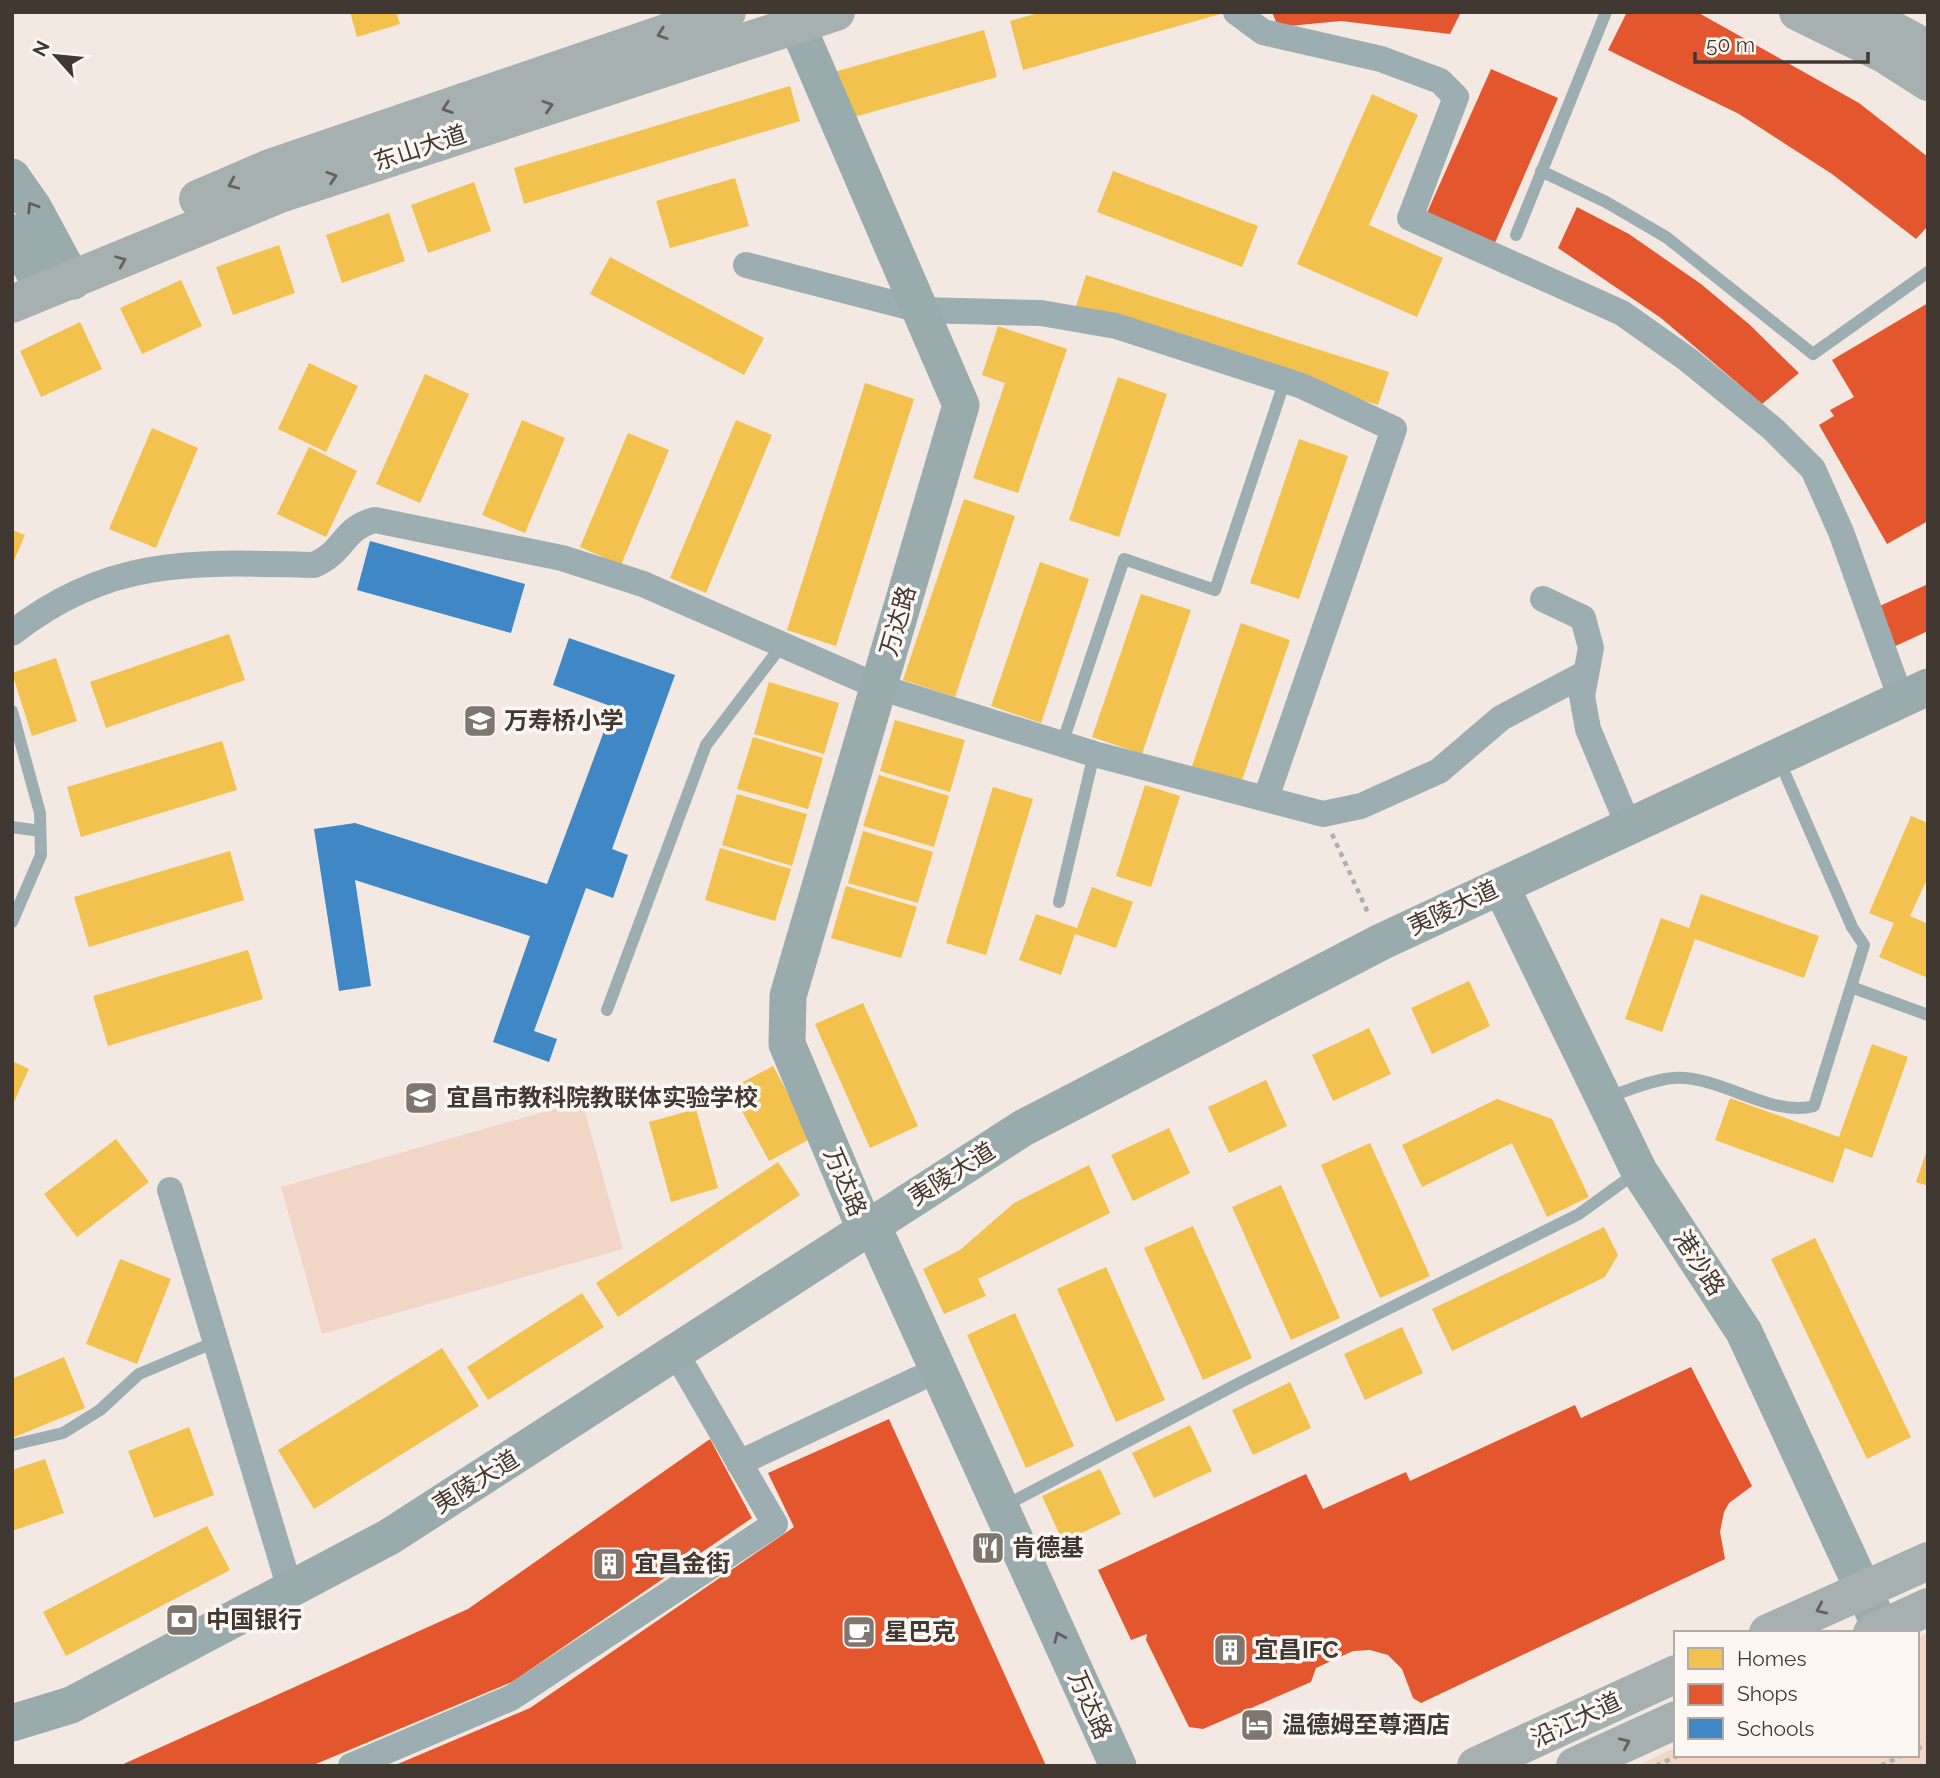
<svg xmlns="http://www.w3.org/2000/svg" width="1940" height="1778" font-family="Raleway,'Noto Sans SC',sans-serif">
<rect width="100%" height="100%" fill="#f4e9e2"/>
<path fill="#f1d6c5" d="M582,1101L623,1249L322,1334L281,1187Z
M1928,1633V1766H1637L1676,1747V1755H1917V1638Z"/>
<path fill="#f2c14e" d="M350,12H396L400,24L357,37Z
M1042,12H1224V13L1023,70L1010,21Z
M984,30L997,77L847,119L834,72Z
M790,86L800,121L524,204L514,168Z
M1372,94L1418,115L1369,225L1443,258L1417,317L1297,264Z
M1113,171L1258,226L1242,267L1097,212Z
M735,178L749,226L670,248L656,201Z
M474,182L491,231L428,253L411,205Z
M389,213L405,261L342,283L326,235Z
M279,245L295,293L233,315L216,267Z
M610,257L764,338L744,375L590,294Z
M1086,275L1389,372L1378,405L1075,309Z
M181,280L202,326L142,354L120,308Z
M80,322L102,369L41,397L20,351Z
M998,326L1067,349L1018,493L973,478L1005,383L982,375Z
M309,363L358,386L326,452L278,429Z
M425,374L469,394L420,503L376,484Z
M1118,377L1167,394L1119,537L1069,520Z
M865,383L914,399L836,646L787,630Z
M522,420L565,438L525,533L482,515Z
M736,420L772,435L706,593L670,578Z
M152,428L198,448L156,548L109,529Z
M628,433L669,450L621,565L580,547Z
M1299,439L1348,456L1299,599L1250,583Z
M309,447L357,471L326,537L277,514Z
M964,499L1015,516L955,697L903,680Z
M12,530L25,535L12,565Z
M1040,562L1089,579L1041,723L991,706Z
M1141,594L1191,610L1142,754L1092,737Z
M1241,623L1290,640L1241,783L1192,766Z
M229,634L245,680L106,728L90,682Z
M56,658L77,721L32,736L12,673Z
M769,682L839,703L824,754L754,734Z
M895,720L965,740L950,792L880,771Z
M753,737L823,758L808,809L737,789Z
M222,741L237,790L81,837L67,787Z
M879,775L949,796L934,847L863,826Z
M1145,785L1180,796L1151,887L1116,876Z
M993,787L1033,799L986,955L946,943Z
M737,794L807,814L792,866L722,845Z
M1911,816L1928,823V877L1910,916L1928,924V978L1879,957L1894,923L1869,913Z
M863,831L933,852L918,903L848,883Z
M720,848L791,869L775,921L705,900Z
M230,851L244,900L89,947L74,897Z
M846,886L917,907L901,958L831,938Z
M1092,887L1133,902L1116,948L1075,934L1061,975L1019,960L1036,914L1077,928Z
M1701,894L1819,936L1804,978L1695,939L1662,1032L1625,1019L1661,918L1689,928Z
M248,950L263,999L108,1046L93,996Z
M1469,981L1490,1026L1432,1054L1411,1008Z
M863,1003L918,1126L870,1148L815,1024Z
M1369,1028L1391,1074L1333,1101L1312,1055Z
M1872,1044L1908,1057L1872,1158L1845,1148L1833,1183L1715,1140L1730,1098L1839,1137Z
M12,1061L29,1069L12,1106Z
M773,1066L812,1138L769,1161L730,1089Z
M1266,1080L1287,1126L1229,1153L1208,1107Z
M1497,1099L1552,1119L1589,1197L1547,1217L1512,1143L1422,1187L1402,1145Z
M696,1109L718,1188L671,1202L649,1122Z
M1169,1128L1190,1173L1133,1201L1111,1155Z
M116,1139L149,1182L77,1237L44,1194Z
M1370,1143L1430,1276L1380,1298L1321,1165Z
M1927,1150H1928V1186L1916,1182Z
M778,1162L800,1195L618,1317L596,1283Z
M1089,1165L1110,1213L978,1279L986,1296L944,1314L923,1269L960,1250L1014,1203Z
M1281,1185L1340,1318L1291,1340L1232,1207Z
M1193,1226L1252,1358L1203,1380L1144,1248Z
M1604,1227L1618,1255L1605,1277L1452,1351L1432,1309Z
M1815,1238L1911,1437L1867,1459L1771,1259Z
M120,1259L171,1279L137,1364L86,1344Z
M1106,1267L1165,1400L1116,1422L1057,1289Z
M582,1293L604,1327L488,1400L467,1367Z
M1015,1313L1074,1446L1026,1468L967,1335Z
M1402,1327L1423,1373L1365,1400L1344,1354Z
M442,1348L479,1406L314,1509L278,1450Z
M64,1357L85,1408L12,1438V1379Z
M1674,1376L1702,1439L1610,1480L1582,1418Z
M1290,1382L1311,1428L1253,1455L1232,1410Z
M1190,1425L1212,1471L1154,1498L1132,1453Z
M189,1427L214,1495L154,1518L128,1451Z
M1505,1438L1532,1500L1439,1541L1412,1480Z
M45,1459L64,1513L12,1531V1470Z
M1100,1469L1121,1514L1063,1542L1042,1496Z
M207,1526L230,1570L66,1656L43,1612Z
M1035,1740L1046,1766H975Z"/>
<path fill="#e4572e" d="M1272,12H1461L1450,34L1341,21L1278,27Z
M1627,12H1697L1859,103L1928,157V226L1916,239L1832,174L1739,114L1608,50Z
M1491,69L1558,98L1494,245L1426,215Z
M1577,207L1629,234L1701,284L1750,325L1799,373L1762,404L1661,318L1558,248Z
M1928,303V521L1887,544L1819,425L1834,416L1830,410L1854,397L1832,360Z
M1928,584V631L1889,649L1871,610Z
M1691,1367L1752,1486L1729,1503L1724,1512L1720,1532L1725,1559L1421,1703L1413,1698L1402,1669L1388,1655L1370,1650L1353,1651L1316,1668L1311,1682L1203,1729L1189,1727L1146,1640L1147,1634L1131,1640L1098,1570L1306,1474L1323,1509L1406,1472L1410,1481L1575,1405L1581,1418Z
M889,1419L1046,1766H393L530,1708L794,1527L768,1473Z
M710,1439L752,1518L512,1682L311,1766H119L468,1609Z"/>
<path fill="#3f88c5" d="M370,541L525,584L511,633L357,590Z
M569,638L675,675L612,849L628,855L613,898L586,888L534,1031L557,1039L549,1062L493,1042L530,936L355,880L371,986L339,991L314,829L355,823L547,884L613,707L553,685Z"/>
<g fill="none" stroke-linecap="round" stroke-linejoin="round">
<path stroke="#a9b1b1" stroke-width="4.5" stroke-dasharray="5 5" stroke-linecap="butt" d="M1332,834L1369,915
M1917,1749L1928,1744
M1656,1766L1679,1755
M1881,1766L1903,1755"/>
<path stroke="#9daeb2" stroke-width="12" d="M1541,171L1606,202L1666,237L1813,354L1928,272
M1516,235L1606,12
M12,711L40,813L41,855L12,922
M1062,744L1124,559L1215,590L1285,380
M12,827L40,831
M1059,902L1094,754
M1851,987L1928,1015
M607,1010L706,745L782,645
M1607,1097C1628,1091 1653,1079 1674,1078C1720,1075 1772,1118 1814,1106L1864,945L1852,927L1786,776
M12,1445L63,1433L100,1410L139,1374L215,1342
M1004,1506L1243,1381L1579,1214L1637,1172"/>
<path stroke="#9daeb2" stroke-width="26" d="M1236,12L1263,32L1381,59L1440,81L1456,97L1410,218L1622,313L1687,359L1773,429L1813,469L1841,532L1901,699
M746,265L920,310L1041,313L1116,326L1302,386L1394,429L1266,798
M1543,599L1583,618L1591,648L1582,696L1588,729L1629,827
M12,633C110,556 197,562 314,565C346,551 342,528 375,520L562,558L643,584L879,687L1094,754L1323,814L1361,806L1439,771L1501,718L1586,673
M170,1190L290,1589
M739,1463L918,1379
M351,1766L511,1698L775,1524L685,1369"/>
<path stroke="#9aabad" stroke-width="37" d="M797,25L961,405L788,996L787,1044L865,1229L879,1240L1118,1766
M12,177L33,207L73,281
M12,233L44,290
M1508,901L1639,1171L1744,1332L1881,1628
M12,1723L71,1705L389,1537L1023,1128L1381,942L1928,687"/>
<path stroke="#a6b0b0" stroke-width="38" d="M1798,12L1884,54L1928,82
M1859,12L1928,49
M198,199L270,168L727,12
M12,304L280,194L836,12
M1768,1633L1928,1561
M1872,1633L1928,1607
M1476,1766L1676,1674
M1575,1766L1676,1720"/>
</g>
<defs><path id="oneway-chevron" d="M-2-3.5L2.5 0L-2 3.5" fill="none" stroke-width="1.6" stroke-linecap="round" stroke-linejoin="round" transform="scale(1.75)"/></defs>
<g stroke="#65625e">
<use href="#oneway-chevron" transform="translate(662 34) rotate(161)"/>
<use href="#oneway-chevron" transform="translate(548 106) rotate(-18)"/>
<use href="#oneway-chevron" transform="translate(447 108) rotate(161)"/>
<use href="#oneway-chevron" transform="translate(332 177) rotate(-18)"/>
<use href="#oneway-chevron" transform="translate(233 184) rotate(157)"/>
<use href="#oneway-chevron" transform="translate(121 261) rotate(-23)"/>
<use href="#oneway-chevron" transform="translate(1821 1609) rotate(156)"/>
<use href="#oneway-chevron" transform="translate(1625 1743) rotate(-24)"/>
</g>
<g stroke="#61605d">
<use href="#oneway-chevron" transform="translate(32 207) rotate(-122)"/>
<use href="#oneway-chevron" transform="translate(1059 1637) rotate(-114)"/>
</g>
<defs>
<symbol id="school-square" viewBox="-11 -11 22 22"><rect x="-9" y="-9" width="18" height="18" rx="4" fill="#807670" stroke="#fdf7f4"/><path d="M0-5L7-2L0 1L-7-2ZM-4 1L0 2.5L4 1V4Q0 6-4 4Z" fill="#fff"/></symbol>
<symbol id="restaurant-square" viewBox="-11 -11 22 22"><rect x="-9" y="-9" width="18" height="18" rx="4" fill="#807670" stroke="#fdf7f4"/><path d="M-5-6h1v4h1v-4h1v4h1v-4h1v5L-1.5 .5V6h-2V.5L-5-1ZM5-6V6H3V1.5H1.5Q1.5-4 5-6Z" fill="#fff"/></symbol>
<symbol id="building-square" viewBox="-11 -11 22 22"><rect x="-9" y="-9" width="18" height="18" rx="4" fill="#807670" stroke="#fdf7f4"/><path d="M-4-6H4V6H1V3H-1V6H-4ZM-2.5-4.3h1.7v1.8h-1.7ZM.8-4.3h1.7v1.8H.8ZM-2.5-1h1.7V.8h-1.7ZM.8-1h1.7V.8H.8Z" fill="#fff"/></symbol>
<symbol id="bank-square" viewBox="-11 -11 22 22"><rect x="-9" y="-9" width="18" height="18" rx="4" fill="#807670" stroke="#fdf7f4"/><path d="M-6-4H6V4H-6ZM0-2.3a2.3 2.3 0 1 0 0 4.6a2.3 2.3 0 1 0 0-4.6Z" fill="#fff"/></symbol>
<symbol id="cafe-square" viewBox="-11 -11 22 22"><rect x="-9" y="-9" width="18" height="18" rx="4" fill="#807670" stroke="#fdf7f4"/><path d="M-5.5-4.5H6V0H3Q3 3.5 0 3.5H-2.5Q-5.5 3.5-5.5 0ZM3-3.2v2h1.7v-2ZM-6 4.5H4V6H-6Z" fill="#fff"/></symbol>
<symbol id="hotel-square" viewBox="-11 -11 22 22"><rect x="-9" y="-9" width="18" height="18" rx="4" fill="#807670" stroke="#fdf7f4"/><path d="M-6-4.5h1.5V1H6V5H4.5V3h-9V5H-6ZM-4 0a1.8 1.8 0 1 1 3.6 0ZM.5 0V-2.5h3Q6-2.5 6 0Z" fill="#fff"/></symbol>
</defs>
<g fill-rule="evenodd">
<use href="#school-square" x="461" y="702" width="38" height="38"/>
<use href="#school-square" x="402" y="1079" width="38" height="38"/>
<use href="#restaurant-square" x="969" y="1529" width="38" height="38"/>
<use href="#building-square" x="590" y="1545" width="38" height="38"/>
<use href="#bank-square" x="163" y="1601" width="38" height="38"/>
<use href="#cafe-square" x="840" y="1613" width="38" height="38"/>
<use href="#building-square" x="1211" y="1631" width="38" height="38"/>
<use href="#hotel-square" x="1238" y="1706" width="38" height="38"/>
</g>
<g text-anchor="middle" stroke-width="7" stroke-linejoin="round" paint-order="stroke">
<g font-size="24" fill="#423832" stroke="#fdf7f4">
<text transform="translate(420 148) rotate(-18)" y="8">东山大道</text>
<text transform="translate(898 621) rotate(-74)" y="8">万达路</text>
<text transform="translate(1453 908) rotate(-25)" y="8">夷陵大道</text>
<text transform="translate(952 1174) rotate(-32)" y="8">夷陵大道</text>
<text transform="translate(845 1182) rotate(67)" y="8">万达路</text>
<text transform="translate(1699 1263) rotate(57)" y="8">港沙路</text>
<text transform="translate(476 1482) rotate(-32)" y="8">夷陵大道</text>
<text transform="translate(1090 1705) rotate(66)" y="8">万达路</text>
<text transform="translate(1576 1720) rotate(-25)" y="8">沿江大道</text>
</g>
<g font-size="24" font-weight="bold" fill="#423832" stroke="#fdf7f4" text-anchor="start">
<text x="504" y="729">万寿桥小学</text>
<text x="446" y="1106">宜昌市教科院教联体实验学校</text>
<text x="1012" y="1556">肯德基</text>
<text x="634" y="1572">宜昌金街</text>
<text x="206" y="1628">中国银行</text>
<text x="884" y="1640">星巴克</text>
<text x="1254" y="1658">宜昌IFC</text>
<text x="1282" y="1733">温德姆至尊酒店</text>
</g>
</g>
<rect width="1940" height="1778" fill="none" stroke="#423832" stroke-width="28"/>
<rect x="1674" y="1631" width="245" height="126" fill="#fdf7f4" stroke="#b2aba6" stroke-width="2"/>
<rect x="1688" y="1648" width="35" height="21" fill="#f2c14e" stroke="#b2aba6" stroke-width="2"/>
<text x="1737" y="1666" font-size="21" fill="#423832">Homes</text>
<rect x="1688" y="1684" width="35" height="21" fill="#e4572e" stroke="#b2aba6" stroke-width="2"/>
<text x="1737" y="1701" font-size="21" fill="#423832">Shops</text>
<rect x="1688" y="1718" width="35" height="21" fill="#3f88c5" stroke="#b2aba6" stroke-width="2"/>
<text x="1737" y="1736" font-size="21" fill="#423832">Schools</text>
<g transform="translate(56 56) rotate(297)" stroke="#fdf7f4" stroke-width="5" paint-order="stroke">
<path d="M0-5L12 26L0 18L-12 26Z" fill="#423832"/>
<text y="-10" font-size="19" font-weight="bold" text-anchor="middle" fill="#423832">N</text>
</g>
<path d="M1695 52v10h173v-10" fill="none" stroke="#423832" stroke-width="3.5"/>
<text x="1706" y="52" font-size="21" fill="#423832" stroke="#fdf7f4" stroke-width="5" paint-order="stroke">50 m</text>
</svg>
